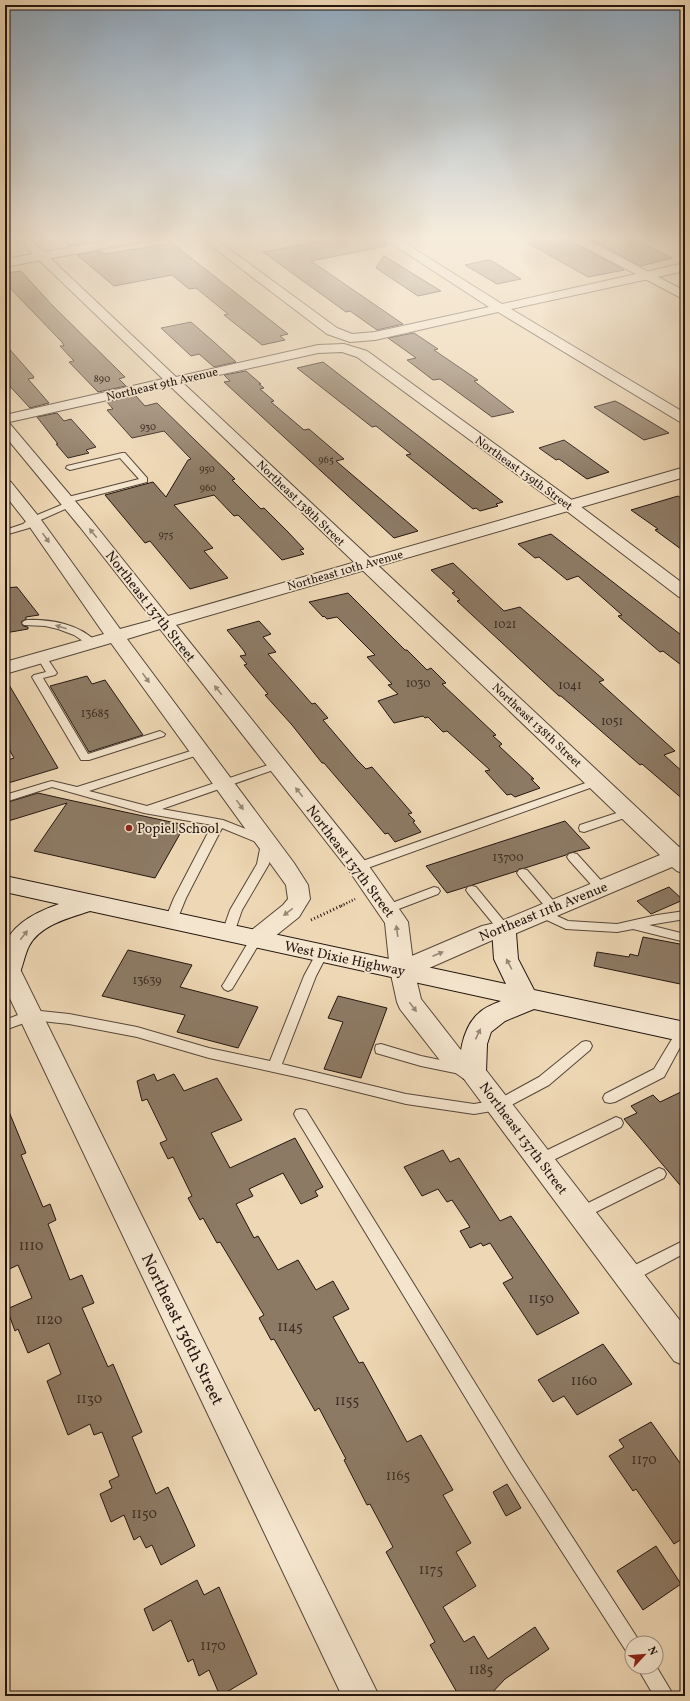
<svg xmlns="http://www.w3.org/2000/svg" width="690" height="1701" font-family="Vollkorn,serif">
<rect width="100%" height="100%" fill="#eed7b4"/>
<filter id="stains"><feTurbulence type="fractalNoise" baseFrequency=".005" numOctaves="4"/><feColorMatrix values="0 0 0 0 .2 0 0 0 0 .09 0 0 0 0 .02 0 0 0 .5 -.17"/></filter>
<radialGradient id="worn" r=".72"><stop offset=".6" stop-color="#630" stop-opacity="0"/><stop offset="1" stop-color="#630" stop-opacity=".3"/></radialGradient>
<path fill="#8d7a65" stroke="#241610" d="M60,238H86L91,242L68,246Z
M338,238H382L386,242L387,246L311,261L403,324L377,330L350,311L346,312L263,252Z
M519,238H568L570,241L624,270L588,277Z
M587,238H632L672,258L641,266Z
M172,243L288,334L280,336L285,340L262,345L224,315L228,314L196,288L189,289L172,275L114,286L77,255L100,251L105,254Z
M384,256L441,291L418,296L376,268Z
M488,260L492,261L521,279L497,284L465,265Z
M21,271L52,305L125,377L119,379L126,386L98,392L69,362L74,361L60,346H64L62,342L5,283V273Z
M191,322L214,342L236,362L214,367L199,354L191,356L161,328Z
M414,333L438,349L434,350L478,380L474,381L514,412L492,417L440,379L433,380L407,360L416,358L388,338Z
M5,344L34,377H33L34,378L28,379L49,403L30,408L5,381Z
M323,362L434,448L503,502L496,504L498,506L480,511L476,508L473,509L406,455L411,454L376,426L372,427L297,368Z
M246,371L261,384H259L264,388L260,389L274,401L271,402L304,430L309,429L344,459L336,461L418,531L394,538L224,382L230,381L224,375Z
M135,395L145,406L157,403L235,479L232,480L261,509L264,508L288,532L304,549L300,550L304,554L282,560L238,515L234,516L214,495L174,505L213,548L204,551L228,578L190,589L150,541L145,543L105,495L153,482L166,497L188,460L191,459L164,431L132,438L107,410L113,409L107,402Z
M615,401L621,404L669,433L644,440L594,407Z
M57,413L64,421L71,419L96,447L86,450L89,453L68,458L56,444H58L37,417Z
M564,440L609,472L587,479L559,459L556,460L539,448Z
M678,496L685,501V552L655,530L658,529L631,510Z
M551,534L685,638V668L663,651L660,652L618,616L622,615L578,576L567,580L539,557L535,558L518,544Z
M453,563L504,611L520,607L604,680L599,682L675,751L664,755L685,774V801L642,764L640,765L561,696H559L457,601L460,600L452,593L455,592L431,570Z
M17,587L39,615L26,617V619L21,622L23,626L28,627V629L5,633V588Z
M348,593L405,650H407L427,670L431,668L446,683L442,684L496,735L493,736L502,744L499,746L534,779H531L540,788L515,797L511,794L507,795L485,771L490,770L447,731L443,732L428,717L425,718L423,716L394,723L378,701L398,694L388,685L392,684L367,657L375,655L337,617L327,619L324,616L323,617L309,602Z
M259,621L271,634L263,637L276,652L268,654L312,704L315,703L328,718L323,720L357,760L366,769L372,767L412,813L408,814L415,821L413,822L421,832L395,842L388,833L385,834L324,763H322L292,725L265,695L268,694L244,665L247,664L240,656L246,655L244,651L227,630Z
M87,676L92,684L105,680L143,735L89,752L50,686Z
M5,678L58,768L5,784V761L14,758L5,742Z
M38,793L69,800L185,825L155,878L34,851L67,803L5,822V803Z
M565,821L590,848L569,853L566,855L525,868L519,869L517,871L447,893L426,866Z
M669,887L683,900L651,914L637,901Z
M643,937L685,945V985L594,966L597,952L629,957L630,954L638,956Z
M128,950L192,965L180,987L258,1007L238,1048L177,1032L185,1015L102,996Z
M338,996L387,1008L361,1078L324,1069L343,1022L328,1018Z
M154,1074L157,1081L174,1074L184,1091L217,1078L242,1120L211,1133L230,1168L295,1138L323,1187L315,1191L318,1196L301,1204L283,1173L249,1189L253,1196L236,1204L254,1238L258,1236L278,1270L298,1260L316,1290L333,1281L349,1309L333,1317L359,1363L363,1362L407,1442L421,1435L453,1490L443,1495L471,1543L456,1552L476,1586L443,1607L464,1642L474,1636L488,1659L535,1627L549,1649L505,1679L489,1696H459L430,1645L435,1642L386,1552L393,1547L370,1504L367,1505L344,1460L346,1459L319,1408L315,1411L274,1339L271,1340L259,1318L264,1315L220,1242L217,1243L203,1218L200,1220L188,1198L192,1196L173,1157L168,1159L160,1143L167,1140L147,1099L142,1101L137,1081Z
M685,1090V1191L624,1119L637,1113L631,1106L653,1095L660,1102Z
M5,1102L26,1153L21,1155L43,1207L50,1204L56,1220L48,1224L70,1280L82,1275L94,1303L82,1308L108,1367L113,1364L142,1432L132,1437L156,1494L168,1487L195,1546L161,1565L152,1545L146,1548L140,1536L134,1540L124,1515L111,1522L100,1494L112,1488L109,1481L119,1476L102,1432L94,1435L90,1424L68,1435L47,1381L61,1374L49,1343L28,1353L18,1329L15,1331L7,1309L32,1298L18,1265L5,1271Z
M443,1150L450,1162L459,1158L500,1221L511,1216L579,1313L537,1335L503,1283L513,1278L490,1243L483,1246L481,1243L470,1248L460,1231L470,1227L452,1200L447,1202L438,1189L422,1196L404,1167Z
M603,1344L632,1384L577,1415L564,1396L553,1402L538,1380Z
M651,1422L685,1470V1537L674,1544L636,1489L633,1491L609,1456L624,1447L619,1440Z
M507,1484L521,1508L506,1516L493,1492Z
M656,1546L681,1584L643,1610L617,1571Z
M197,1580L204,1595L219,1587L257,1674L220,1696L209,1670L199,1676L193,1659L188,1662L171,1620L153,1631L144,1609Z"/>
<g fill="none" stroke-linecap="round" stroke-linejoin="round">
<defs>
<path id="service" d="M122,453H125L147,478V482L74,501L72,506L36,522L29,528L5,535V530L23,524L30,518L66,503L68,497L139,479L120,458L70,470L66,468L67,466Z
M27,620C50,619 81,624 97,643L95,645H89L74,635L58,629L45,626L24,625L22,623L24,621Z
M42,654L45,655L57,673L55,675L43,678L88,754L160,731L165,734L164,736L89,760H81L32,677L34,675L46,672L37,657Z
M200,748L205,751L204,753L89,791L147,806L274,763H282L283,765L282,767L162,809L223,820L271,839L272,842L269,864L242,910L234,933L232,936L228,937L224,936L222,933L230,910L257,864L261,844L222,828L186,898L177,920L175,923L171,924L167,923L165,920L174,898L212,825L144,813L52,787L5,802V795L48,782L52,781L77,787Z
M597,779L601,780L602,782L601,784L362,870H354L352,867L354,864Z
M629,809L633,811L634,813L633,815L584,832L580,831L579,828L580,825Z
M573,853L577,854L605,885L607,888L605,891H597L569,860L567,857L569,854Z
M523,869L527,870L557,905L559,908L557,911L553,912L549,911L519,876L517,873L519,870Z
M472,886L476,887L508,926L510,929L508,932L504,933L500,932L468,893L466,890L468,887Z
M434,887L438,888L440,891L438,894L388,913L384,912L382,909L384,906Z
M542,909L568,921L617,924L657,915L685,911V919L649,925L685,934V942L633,929L617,932L566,929L538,916L536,913L538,910Z
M256,935L260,936L262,939L232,989L228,991L224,989L222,986L224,983L252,936Z
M322,949L326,950L328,953L316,976L282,1064L406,1094L474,1104L497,1100L539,1077L582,1042L586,1041L590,1042L592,1046L590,1050L549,1085L504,1109L474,1114L406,1104L305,1079L209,1058L137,1037L69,1024L32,1020L5,1030V1020L31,1010L69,1014L137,1027L209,1048L270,1061L304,976L318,950Z
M682,1027L685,1028V1038L664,1077L615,1102L610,1103L605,1102L603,1098L605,1094L654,1069L678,1029Z
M381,1044L421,1056L460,1064L465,1065L466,1069L465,1073L460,1074L421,1066L376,1053L375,1049L376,1045Z
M301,1109L306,1110L522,1459L638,1639L640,1643H632V1654L626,1651L510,1471L296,1118L294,1114L296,1110Z
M616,1117L621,1119L623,1123L621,1127L545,1164L540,1166L535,1164L533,1160L535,1156Z
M659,1168L664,1170L666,1174L664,1178L586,1217L581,1219L576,1217L574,1213L576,1209Z
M685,1240V1253L633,1281L628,1283L623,1281L621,1276L623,1271Z
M656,1666L674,1696H654L637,1667Z"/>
<path id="minor" d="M16,238H29L176,377L318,345L344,344L367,351L576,503L685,585V598L679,597L564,509L357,357L342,352L318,353L183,383L679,847L685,845V874L677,871L672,867L512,935L495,939L411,976L402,979L393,976L390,970L393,964L482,926L499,922L660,855L170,386L5,423V415L163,379Z
M201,238H214L337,328L352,334L375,332L489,307L383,238H397L502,304L685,263V271L511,309L685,413V423L680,422L498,312L375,340L350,342L327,334Z
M5,954L13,957L17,963L379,1696H342L5,988Z"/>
<path id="tertiary" d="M123,238H149L143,241L5,267V259Z
M569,238H584L685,291V300L571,240Z
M5,423L10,424L92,521L168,616L685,467V477L176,625L366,862L404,916L408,922L414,970L421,999L460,1049L482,1065L685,1327V1366L674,1361L464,1079L442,1063L400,1009L397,1002L390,970L385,923L350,872L160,629L127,639L294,863L308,885L310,899L299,917L264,945L256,948L248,945L244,939L248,933L283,905L288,899L286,885L111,643L5,674V662L104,634L27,523L5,495V480L11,482L39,517L120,629L153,620L80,527L5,436Z"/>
<path id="secondary" d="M5,876L506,984L494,959L492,929L496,923L504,921L512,923L516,933L518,959L534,990L685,1022V1042L534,1009L505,1021L491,1032L487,1044L486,1072L482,1079L473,1082L464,1079C455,1062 463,1026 479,1013C485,1007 494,1004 501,1001L90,911C69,918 40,925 29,946C24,956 23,967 18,977L9,980L5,979C5,969 3,957 5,947C10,924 39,911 59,904L5,892Z"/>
</defs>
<use href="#service" stroke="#564639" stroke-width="2"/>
<use href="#minor" stroke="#564639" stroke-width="2"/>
<use href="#tertiary" stroke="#564639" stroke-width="2"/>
<use href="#secondary" stroke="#241610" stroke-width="2"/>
<path stroke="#241610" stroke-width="2.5" stroke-dasharray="1 2" stroke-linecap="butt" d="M341,906L355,899"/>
<path stroke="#241610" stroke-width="3" stroke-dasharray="1 2.5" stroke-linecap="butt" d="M311,920L343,905"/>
<use href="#service" fill="#f4e5ce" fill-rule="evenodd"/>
<use href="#minor" fill="#f4e5ce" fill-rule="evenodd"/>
<use href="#tertiary" fill="#f4e5ce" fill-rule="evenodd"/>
<use href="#secondary" fill="#f4e5ce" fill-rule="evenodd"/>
</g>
<defs><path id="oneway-solid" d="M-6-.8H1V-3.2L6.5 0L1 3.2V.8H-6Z"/></defs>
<g fill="#968878">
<use href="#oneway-solid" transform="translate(93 533) rotate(-129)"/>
<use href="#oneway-solid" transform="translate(46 538) rotate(55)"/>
<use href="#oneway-solid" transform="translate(61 627) rotate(-162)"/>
<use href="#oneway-solid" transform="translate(146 678) rotate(54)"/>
<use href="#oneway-solid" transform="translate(218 690) rotate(-129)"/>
<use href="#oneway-solid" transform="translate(299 792) rotate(-128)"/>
<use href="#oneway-solid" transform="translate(240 805) rotate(54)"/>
<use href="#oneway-solid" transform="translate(288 912) rotate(142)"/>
<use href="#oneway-solid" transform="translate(397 931) rotate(-98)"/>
<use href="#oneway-solid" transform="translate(24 935) rotate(-52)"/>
<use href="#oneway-solid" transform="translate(438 954) rotate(-23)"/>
<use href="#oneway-solid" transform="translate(509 964) rotate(-118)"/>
<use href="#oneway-solid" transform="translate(413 1007) rotate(53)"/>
<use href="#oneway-solid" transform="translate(478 1034) rotate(-65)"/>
</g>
<linearGradient id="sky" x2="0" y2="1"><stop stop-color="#8fa8bd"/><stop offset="0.5" stop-color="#f7eddd"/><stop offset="1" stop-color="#f7eddd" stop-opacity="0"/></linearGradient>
<rect width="690" height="476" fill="url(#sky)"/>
<circle fill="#8f2418" stroke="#f4e5ce" stroke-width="1.5" cx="129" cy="828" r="4"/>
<g text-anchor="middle" stroke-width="3.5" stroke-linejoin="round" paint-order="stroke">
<g font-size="10" fill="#3e2f25">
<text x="102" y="382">890</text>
<text x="148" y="430">930</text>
<text x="326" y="463">965</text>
<text x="207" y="472">950</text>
<text x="208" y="491">960</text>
<text x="166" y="538">975</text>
</g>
<g font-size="12" fill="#241610" stroke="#f4e5ce">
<text transform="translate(162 384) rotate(-13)" y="4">Northeast 9th Avenue</text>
<text transform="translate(524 473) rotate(36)" y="4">Northeast 139th Street</text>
<text transform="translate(301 503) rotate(44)" y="4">Northeast 138th Street</text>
<text transform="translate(345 570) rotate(-16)" y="4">Northeast 10th Avenue</text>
<text transform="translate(537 725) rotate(43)" y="4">Northeast 138th Street</text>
</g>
<g font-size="12" fill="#3e2f25">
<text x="505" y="628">1021</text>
<text x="418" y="687">1030</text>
<text x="570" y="689">1041</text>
<text x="95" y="717">13685</text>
<text x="612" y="725">1051</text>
<text x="508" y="861">13700</text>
<text x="147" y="984">13639</text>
</g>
<g font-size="14" fill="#241610" stroke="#f4e5ce">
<text transform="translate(151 606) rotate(52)" y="5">Northeast 137th Street</text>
<text transform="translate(351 861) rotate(53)" y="5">Northeast 137th Street</text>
<text transform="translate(543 911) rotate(-22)" y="5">Northeast 11th Avenue</text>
<text transform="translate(345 958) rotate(12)" y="5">West Dixie Highway</text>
<text transform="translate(524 1138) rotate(53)" y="5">Northeast 137th Street</text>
</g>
<g font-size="14" fill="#241610" stroke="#f4e5ce" text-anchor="start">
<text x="137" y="833">Popiel School</text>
</g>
<g font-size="14" fill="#3e2f25">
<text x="31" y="1250">1110</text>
<text x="541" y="1303">1150</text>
<text x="49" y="1324">1120</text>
<text x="290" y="1331">1145</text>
<text x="584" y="1385">1160</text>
<text x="89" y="1403">1130</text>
<text x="347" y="1405">1155</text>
<text x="644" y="1464">1170</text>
<text x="398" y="1480">1165</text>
<text x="144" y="1518">1150</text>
<text x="431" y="1574">1175</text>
<text x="213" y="1650">1170</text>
<text x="481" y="1674">1185</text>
</g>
<g font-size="17" fill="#241610" stroke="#f4e5ce">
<text transform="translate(183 1329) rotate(64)" y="6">Northeast 136th Street</text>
</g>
</g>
<rect width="690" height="1701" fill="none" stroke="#eed7b4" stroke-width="20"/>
<rect x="6" y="6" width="678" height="1689" fill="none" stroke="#241610" stroke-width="2"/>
<rect x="10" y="10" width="670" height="1681" fill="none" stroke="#241610"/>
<g transform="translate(644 1655) rotate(64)"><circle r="19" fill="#f4e5ce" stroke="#a19282"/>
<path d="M0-3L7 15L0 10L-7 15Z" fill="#8f2418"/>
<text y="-6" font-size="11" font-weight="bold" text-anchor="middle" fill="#241610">N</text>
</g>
<rect width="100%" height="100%" filter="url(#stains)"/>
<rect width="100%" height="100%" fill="url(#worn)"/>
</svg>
